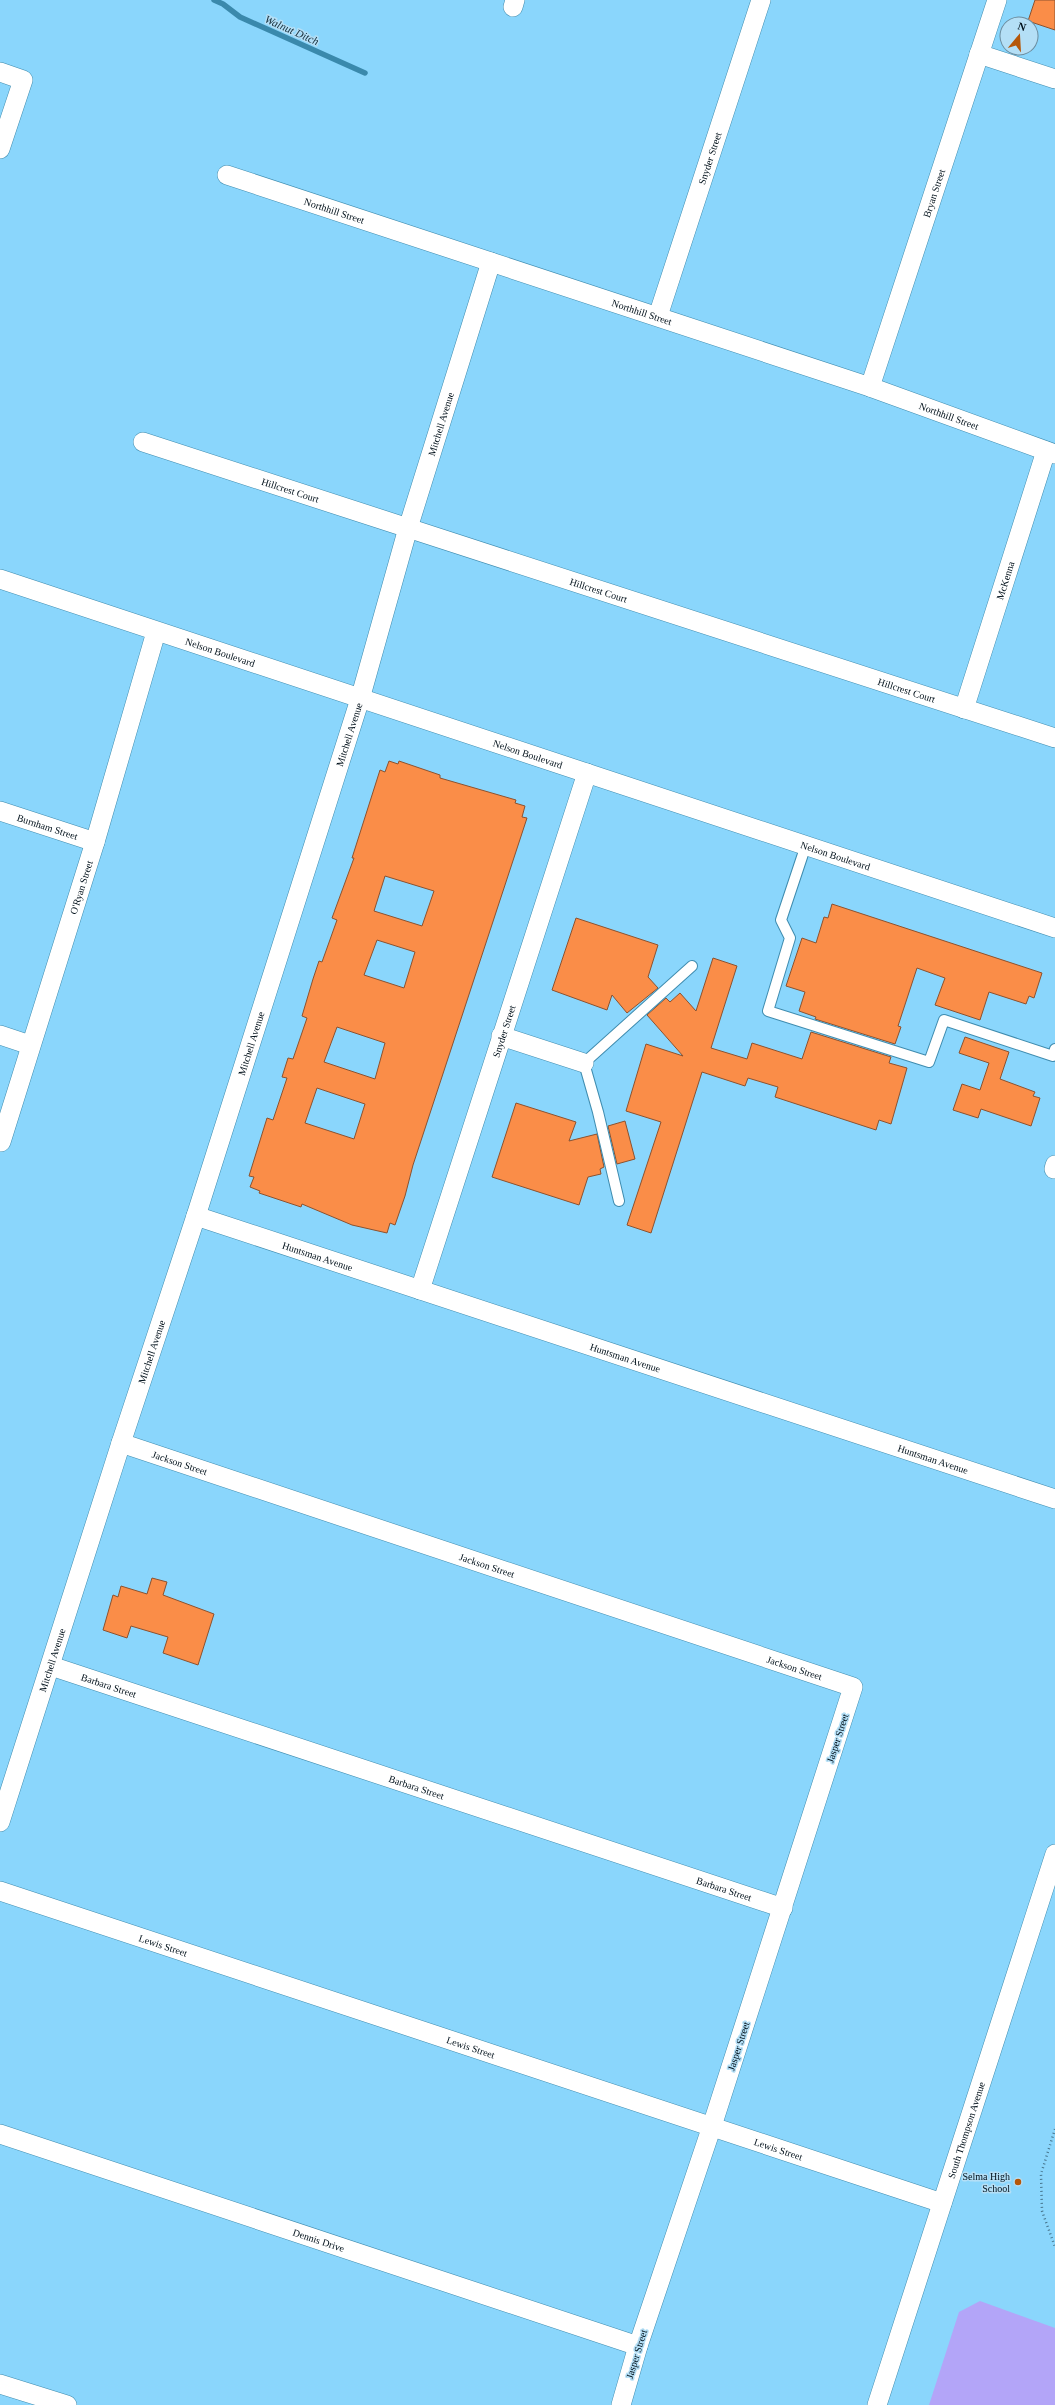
<svg xmlns="http://www.w3.org/2000/svg" width="1055" height="2405" font-family="'Times New Roman',serif">
<rect width="100%" height="100%" fill="#8ad6fc"/>
<path fill="#b3a5f8" d="M980,2301L1055,2328V2405H929L959,2312Z"/>
<g fill="none" stroke-linecap="round" stroke-linejoin="round">
<path stroke="#3a89ac" stroke-width="5.5" d="M214,0L223,4L240,17L365,73"/>
</g>
<path fill="#fa8d48" stroke="#8c522f" fill-rule="evenodd" d="M1035,0H1055V30L1028,21Z
M389,761L398,764L399,761L440,775V778L516,800L515,803L525,806L522,817L527,818L413,1165L405,1196L395,1225L390,1223L387,1233L352,1225L302,1204L301,1207L259,1193L260,1191L250,1187L254,1177L249,1176L267,1118L273,1120L287,1078L282,1077L288,1058L293,1059L307,1018L302,1016L313,979L319,961L322,962L337,920L332,918L354,858H352L380,770L385,772ZM385,876L434,891L422,926L374,911ZM377,940L415,952L404,988L364,975ZM337,1027L385,1043L375,1079L324,1062ZM317,1088L365,1104L354,1139L305,1123Z
M832,904L1042,973L1034,998L1029,996L1026,1004L989,992L980,1020L935,1005L945,978L917,968L898,1026L901,1027L895,1044L815,1019L816,1017L799,1011L805,992L786,986L802,938L816,943L824,917L828,918Z
M576,918L658,945L648,977L658,988L627,1013L612,995L607,1010L552,990Z
M713,958L737,966L711,1048L747,1059L752,1043L802,1059L811,1032L891,1057L889,1063L907,1068L891,1124L879,1120L876,1130L775,1097L778,1087L748,1078L745,1086L702,1072L651,1233L627,1225L661,1122L626,1111L646,1044L683,1056L647,1015L666,998L670,1002L680,993L696,1011Z
M965,1037L1009,1052L1000,1079L1035,1092L1033,1096L1040,1098L1031,1126L981,1109L978,1118L953,1110L962,1084L980,1090L989,1063L959,1053Z
M516,1103L576,1122L569,1141L597,1134L604,1167L600,1169L601,1174L588,1177L579,1205L492,1177Z
M625,1121L635,1159L617,1164L608,1126Z
M152,1578L167,1582L163,1595L214,1614L198,1665L163,1653L168,1637L131,1626L127,1638L103,1630L113,1595L118,1597L121,1586L147,1594Z"/>
<g fill="none" stroke-linecap="round" stroke-linejoin="round">
<defs>
<path id="lane" d="M806,845L781,920L790,938L768,1011L929,1062L944,1020L1053,1056L1055,1049
M619,1201L598,1112L584,1063L692,966"/>
<g id="street">
<path d="M513,7L515,0"/>
<path d="M979,54L1055,79"/>
<path d="M0,72L23,80L0,149"/>
<path id="s1" d="M227,175L870,387L1055,454"/>
<path id="s2" d="M658,316L761,0"/>
<path id="s3" d="M870,387L997,0"/>
<path id="s4" d="M143,442L1055,738"/>
<path id="s5" d="M0,579L1055,928"/>
<path id="s6" d="M964,709L1046,451"/>
<path id="s7" d="M0,811L95,842"/>
<path d="M0,1035L30,1045"/>
<path d="M501,1036L584,1063"/>
<path id="s8" d="M1,1142L95,842L156,632"/>
<path d="M1054,1169L1055,1165"/>
<path id="s9" d="M196,1216L1055,1499"/>
<path id="s10" d="M420,1290L587,773"/>
<path id="s11" d="M121,1443L853,1687L712,2126L638,2346L621,2405"/>
<path id="s12" d="M51,1666L783,1908"/>
<path id="s13" d="M0,1822L121,1443L196,1216L360,699L408,528L491,262"/>
<path id="s14" d="M0,1891L942,2203"/>
<path id="s15" d="M0,2134L638,2346"/>
<path d="M0,2384L67,2405"/>
<path id="s16" d="M877,2405L1055,1854"/>
</g>
</defs>
<use href="#lane" stroke="#3f8caf" stroke-width="12"/>
<use href="#street" stroke="#3f8caf" stroke-width="20"/>
<path stroke="#48778f" stroke-width="2.5" stroke-dasharray="1 3" stroke-linecap="butt" d="M1055,2129L1041,2174L1042,2211L1055,2247"/>
<use href="#lane" stroke="#fff" stroke-width="10"/>
<use href="#street" stroke="#fff" stroke-width="19"/>
</g>
<circle fill="#b55709" stroke="#b4dff6" stroke-width="1.5" cx="1018" cy="2182" r="4"/>
<g text-anchor="middle" stroke-width="3" stroke-linejoin="round" paint-order="stroke">
<g font-size="10" fill="#00101a" stroke="#b4dff6">
<text dy="4" stroke="none"><textPath href="#s2" startOffset="166">Snyder Street</textPath></text>
<text dy="4" stroke="none"><textPath href="#s3" startOffset="204">Bryan Street</textPath></text>
<text dy="4" stroke="none"><textPath href="#s1" startOffset="113">Northhill Street</textPath></text>
<text dy="4" stroke="none"><textPath href="#s1" startOffset="437">Northhill Street</textPath></text>
<text dy="4" stroke="none"><textPath href="#s1" startOffset="761">Northhill Street</textPath></text>
<text dy="4" stroke="none"><textPath href="#s13" startOffset="1466">Mitchell Avenue</textPath></text>
<text dy="4" stroke="none"><textPath href="#s4" startOffset="155">Hillcrest Court</textPath></text>
<text dy="4" stroke="none"><textPath href="#s6" startOffset="135">McKenna</textPath></text>
<text dy="4" stroke="none"><textPath href="#s4" startOffset="479">Hillcrest Court</textPath></text>
<text dy="4" stroke="none"><textPath href="#s5" startOffset="232">Nelson Boulevard</textPath></text>
<text dy="4" stroke="none"><textPath href="#s4" startOffset="803">Hillcrest Court</textPath></text>
<text dy="4" stroke="none"><textPath href="#s13" startOffset="1142">Mitchell Avenue</textPath></text>
<text dy="4" stroke="none"><textPath href="#s5" startOffset="556">Nelson Boulevard</textPath></text>
<text dy="4" stroke="none"><textPath href="#s7" startOffset="50">Burnham Street</textPath></text>
<text dy="4" stroke="none"><textPath href="#s5" startOffset="880">Nelson Boulevard</textPath></text>
<text dy="4" stroke="none"><textPath href="#s8" startOffset="267">O'Ryan Street</textPath></text>
<text dy="4" stroke="none"><textPath href="#s10" startOffset="272">Snyder Street</textPath></text>
<text dy="4" stroke="none"><textPath href="#s13" startOffset="818">Mitchell Avenue</textPath></text>
<text dy="4" stroke="none"><textPath href="#s9" startOffset="128">Huntsman Avenue</textPath></text>
<text dy="4" stroke="none"><textPath href="#s13" startOffset="494">Mitchell Avenue</textPath></text>
<text dy="4" stroke="none"><textPath href="#s9" startOffset="452">Huntsman Avenue</textPath></text>
<text dy="4" stroke="none"><textPath href="#s9" startOffset="776">Huntsman Avenue</textPath></text>
<text dy="4" stroke="none"><textPath href="#s11" startOffset="62">Jackson Street</textPath></text>
<text dy="4" stroke="none"><textPath href="#s11" startOffset="386">Jackson Street</textPath></text>
<text dy="4" stroke="none"><textPath href="#s13" startOffset="170">Mitchell Avenue</textPath></text>
<text dy="4" stroke="none"><textPath href="#s11" startOffset="710">Jackson Street</textPath></text>
<text dy="4" stroke="none"><textPath href="#s12" startOffset="61">Barbara Street</textPath></text>
<text transform="translate(837 1738) rotate(-72)" y="4">Jasper Street</text>
<text dy="4" stroke="none"><textPath href="#s12" startOffset="385">Barbara Street</textPath></text>
<text dy="4" stroke="none"><textPath href="#s12" startOffset="709">Barbara Street</textPath></text>
<text dy="4" stroke="none"><textPath href="#s14" startOffset="172">Lewis Street</textPath></text>
<text transform="translate(738 2046) rotate(-72)" y="4">Jasper Street</text>
<text dy="4" stroke="none"><textPath href="#s14" startOffset="496">Lewis Street</textPath></text>
<text dy="4" stroke="none"><textPath href="#s16" startOffset="289">South Thompson Avenue</textPath></text>
<text dy="4" stroke="none"><textPath href="#s14" startOffset="820">Lewis Street</textPath></text>
<text dy="4" stroke="none"><textPath href="#s15" startOffset="336">Dennis Drive</textPath></text>
<text transform="translate(636 2354) rotate(-73)" y="4">Jasper Street</text>
</g>
<g font-size="10" fill="#00101a" stroke="#b4dff6" text-anchor="end">
<text x="1010" y="2180">Selma High<tspan x="1010" dy="12">School</tspan></text>
</g>
<g font-size="11" font-style="italic" fill="#162e3a" stroke="#b4dff6">
<text transform="translate(292 30) rotate(24)" y="4">Walnut Ditch</text>
</g>
</g>
<g transform="translate(1019 36) rotate(18)"><circle r="19" fill="#b4dff6" stroke="#6c8c9e"/>
<path d="M0-3L7 15L0 10L-7 15Z" fill="#b55709"/>
<text y="-6" font-size="11" font-weight="bold" text-anchor="middle" fill="#00101a">N</text>
</g>
</svg>
